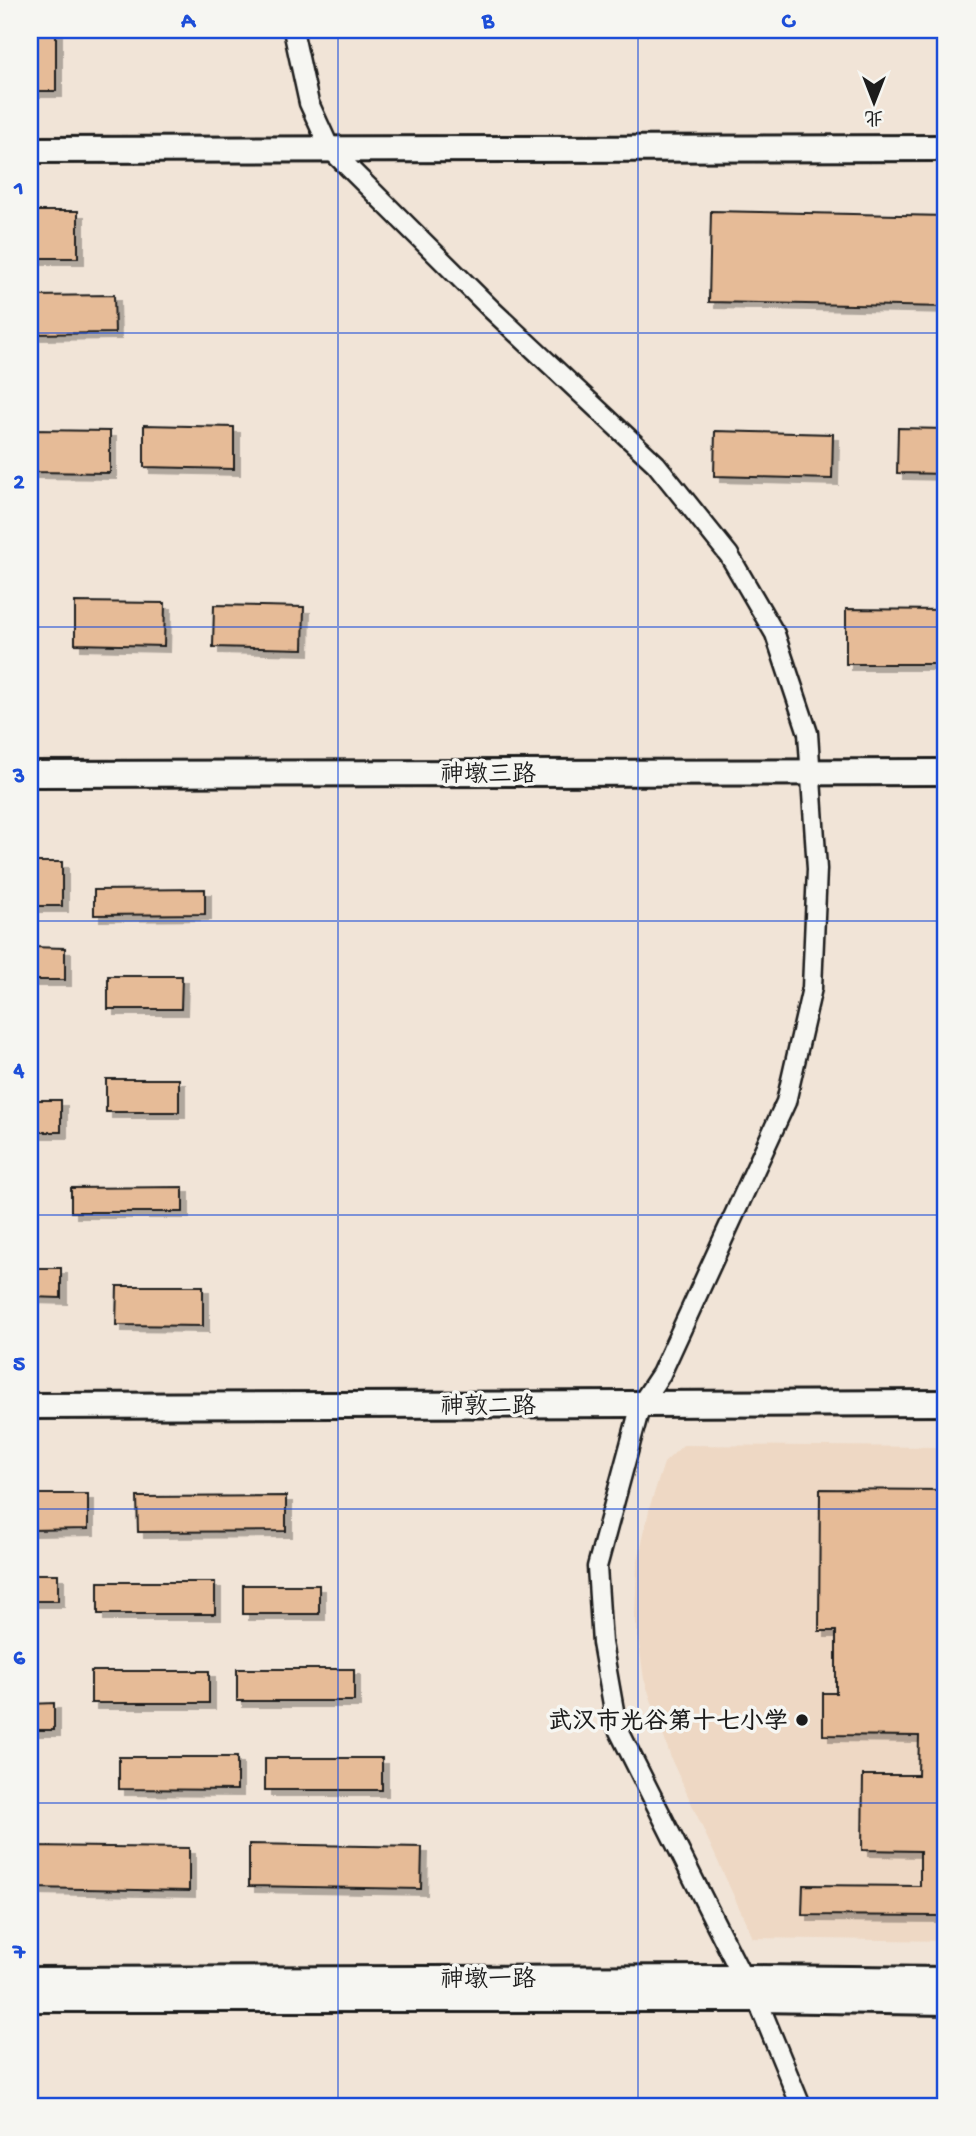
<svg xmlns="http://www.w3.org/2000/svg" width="976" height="2136" font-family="'Gochi Hand','LXGW WenKai TC',sans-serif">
<defs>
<filter id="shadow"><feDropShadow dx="6" dy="6" stdDeviation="0" flood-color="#0004"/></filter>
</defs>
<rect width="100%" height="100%" fill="#f1e4d7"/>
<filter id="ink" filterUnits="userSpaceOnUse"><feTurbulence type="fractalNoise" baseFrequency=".0143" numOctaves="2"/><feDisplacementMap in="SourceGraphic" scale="14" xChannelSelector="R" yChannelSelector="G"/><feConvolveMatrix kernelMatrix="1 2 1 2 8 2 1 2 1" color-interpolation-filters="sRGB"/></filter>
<g filter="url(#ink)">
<path fill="#eed8c4" d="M683,1445L946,1447V1941L753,1938L672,1761L644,1679L635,1617L637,1565L650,1506L664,1463Z"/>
<path fill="#e6bb97" stroke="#1c1c1c" stroke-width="2" filter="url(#shadow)" d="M30,30H56V91H30Z
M30,211H78V258H30Z
M711,211L946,216V307L709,302Z
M114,295L115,333L30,334V296Z
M144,425L234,427V469L144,467Z
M898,428L946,429V474L897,473Z
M30,430L110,431V473L30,472Z
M715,431L833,434L832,479L714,476Z
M75,602L165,603L164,646L75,644Z
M214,605L304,607L303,649L213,647Z
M846,609L946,610V664H846Z
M30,862H62V906H30Z
M205,889V914L94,915V890Z
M30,947L65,948V980H30Z
M108,976H182L181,1009H108Z
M106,1079H179V1112H106Z
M30,1100H61V1132H30Z
M183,1187V1212H71V1188Z
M30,1268H61V1298L30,1297Z
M117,1286H203V1326L116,1325Z
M820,1489L945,1490L942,1916L802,1915L803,1885L920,1886V1851L862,1850L863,1775H918L919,1736L823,1735V1693H836V1631H819Z
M30,1494H88V1529L30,1530Z
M286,1496V1531L138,1532L137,1497Z
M30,1574H58V1601H30Z
M98,1582H215V1614H98Z
M243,1585H319V1614H243Z
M237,1669H354V1701H237Z
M91,1671H209V1703H91Z
M54,1703V1730H30V1704Z
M119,1757H237V1790L119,1789Z
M265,1758H382V1790H265Z
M249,1844L422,1847L421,1889L249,1886Z
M30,1846L189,1848V1891L30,1888Z"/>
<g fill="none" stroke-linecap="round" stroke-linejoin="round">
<defs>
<path id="street" d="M293,30L309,103L330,149L491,309L656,464L729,555L775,634L808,733L817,869L812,988L786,1102L661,1374L641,1404L597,1567L602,1643L617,1727L743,1978L757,1999L801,2106"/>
<path id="secondary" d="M30,150L946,148
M30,774L946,772
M30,1406L946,1403
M30,1980L743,1978L946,1980
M30,1999H757L946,2002"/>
</defs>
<use href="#street" stroke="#1c1c1c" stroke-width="23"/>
<use href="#secondary" stroke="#1c1c1c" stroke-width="30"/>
<use href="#street" stroke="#f6f6f2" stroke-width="18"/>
<use href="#secondary" stroke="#f6f6f2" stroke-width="24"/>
</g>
</g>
<path fill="none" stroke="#1d4ed8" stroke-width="2" stroke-opacity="0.55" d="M338,30V2106M638,30V2106M30,333H946M30,627H946M30,921H946M30,1215H946M30,1509H946M30,1803H946"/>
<circle fill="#1c1c1c" stroke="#f6f6f2" stroke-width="2.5" cx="802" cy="1720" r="7"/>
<g text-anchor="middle" stroke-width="7" stroke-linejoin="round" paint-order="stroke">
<g font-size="24" fill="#1c1c1c" stroke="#f6f6f2">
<text x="488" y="781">神墩三路</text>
<text x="488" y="1413">神敦二路</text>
<text x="488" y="1986">神墩一路</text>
</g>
<g font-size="24" font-weight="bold" fill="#1c1c1c" stroke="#f6f6f2" text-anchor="end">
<text x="788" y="1728">武汉市光谷第十七小学</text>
</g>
</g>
<rect width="976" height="2136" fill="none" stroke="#f6f6f2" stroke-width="77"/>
<g transform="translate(874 102) rotate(180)" stroke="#f6f6f2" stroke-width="5" paint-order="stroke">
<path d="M0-5L12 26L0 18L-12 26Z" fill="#1c1c1c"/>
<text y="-10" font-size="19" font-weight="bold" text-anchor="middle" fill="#1c1c1c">北</text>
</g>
<rect x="38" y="38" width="899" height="2060" fill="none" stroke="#1d4ed8" stroke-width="2.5"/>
<g font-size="23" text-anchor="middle" font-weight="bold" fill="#1d4ed8">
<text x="188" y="27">A</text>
<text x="488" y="27">B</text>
<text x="788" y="27">C</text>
<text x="19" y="194">1</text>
<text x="19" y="488">2</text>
<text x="19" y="782">3</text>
<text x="19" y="1076">4</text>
<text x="19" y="1370">5</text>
<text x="19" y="1664">6</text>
<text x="19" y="1958">7</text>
</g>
</svg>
